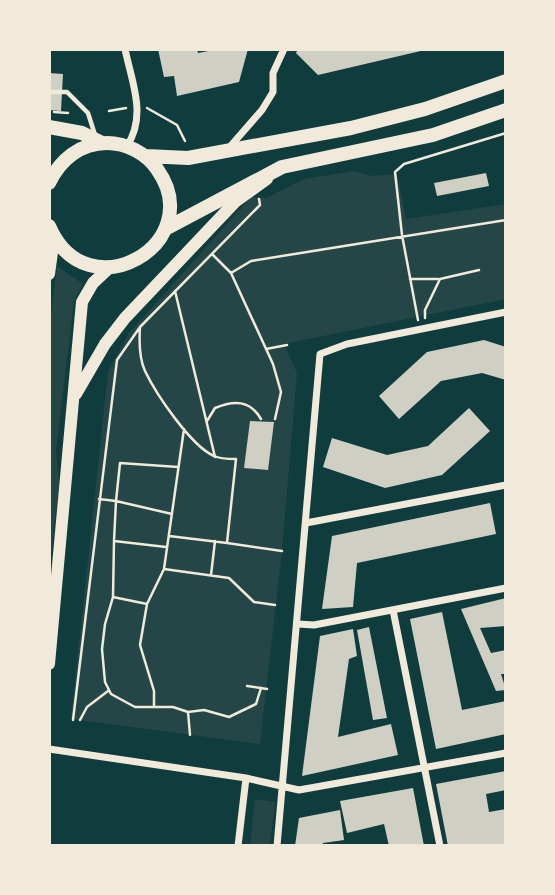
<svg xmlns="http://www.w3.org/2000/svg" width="555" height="895" font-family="Quicksand,sans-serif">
<rect width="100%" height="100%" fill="#0f3d3e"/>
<path fill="#244646" d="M354,171L372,176L397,174L406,219L506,204V299L284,344L297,373L282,551L260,744L71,719L108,372L129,333L251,197L267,198L304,179Z
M57,266L83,284L74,301L56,451L59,484L49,576V331Z
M255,799L275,802L270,846H250Z"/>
<path fill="#cfcfc3" d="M158,49H197L198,53L219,49H248L239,82L177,96L174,76L164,77Z
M298,49H425V50L318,75L296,53Z
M49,73L63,74L61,111L49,110Z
M486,173L489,186L437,196L434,183Z
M484,340L506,347V380L482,373L441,381L399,419L379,396L427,352Z
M469,408L490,431L442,475L385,488L323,467L332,438L387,455L428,446Z
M250,421L274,422L268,470L244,468Z
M490,503L496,534L357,563L353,607L322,609L332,536Z
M506,598V626L480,628L491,653L506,650V674H501L506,690L496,691L461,609Z
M442,612L462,710L506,701V734L436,749L410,619Z
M369,627L387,718L373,720L357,630Z
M353,629L357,656L349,659L338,737L391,724L398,755L302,776L320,636Z
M506,771V790L486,794L489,812L506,809V846H448L436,784Z
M413,788L424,846H389L384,824L347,833L340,801Z
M340,810L344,840L323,843L322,846H295L299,818Z"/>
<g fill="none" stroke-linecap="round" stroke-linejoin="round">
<path stroke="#f1e9da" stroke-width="2.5" d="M147,108L177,125L185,141
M109,111L126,108
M54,112L68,113
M213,255L231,273L273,364L281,392L275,419
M231,273L251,261L506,220
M410,279H438
M175,291L215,457
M425,318V310L440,279L479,270
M418,320L402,235L395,172L404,164L506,133
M140,327C139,342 139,358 145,371C156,394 191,446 214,456C220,459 229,459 236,459L227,543L169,536
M266,349L287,345
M207,421L215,408C234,400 250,400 261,419
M99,499L116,501L120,463L178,467
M114,541L116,501L172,514
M227,543L282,551
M166,547L114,541L113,597L105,624L102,649L105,682L111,694L135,707H173L188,712L204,710L229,717L256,704L261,688
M164,569L229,578L254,602L275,605
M211,575L215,541
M113,597L147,604L140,645L154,691V707
M147,604L164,569L184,429
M247,686L267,689
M188,712L190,735
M73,720L117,360L140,327L260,205L259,199
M80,720L87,707L108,691"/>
<path stroke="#f1e9da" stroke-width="4.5" d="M49,92H67L88,113L95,135"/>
<path stroke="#f1e9da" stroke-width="7" d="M125,49C132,83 147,115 127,146
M228,149L262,110L273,92V73L284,49
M306,523L506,485
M393,610L440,846
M298,624L314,625L506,588
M49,749L246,778L299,790L506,753
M238,846L246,778
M277,846L320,354L347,344L506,312"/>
<path stroke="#f1e9da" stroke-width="12" d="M49,274L54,238
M76,394L105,344L125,318L235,202L267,179
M49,664L82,302L93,283L109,268"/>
<path stroke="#f1e9da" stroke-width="14" d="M49,127L82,133L102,143
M146,156L188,158L351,128L425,109L506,81
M49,183C60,160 80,143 107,143C126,143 146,153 157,169C210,243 87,315 49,226
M165,229L282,167L433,135L506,110"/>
</g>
<rect width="555" height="895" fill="none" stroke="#f1e9da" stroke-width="102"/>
</svg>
